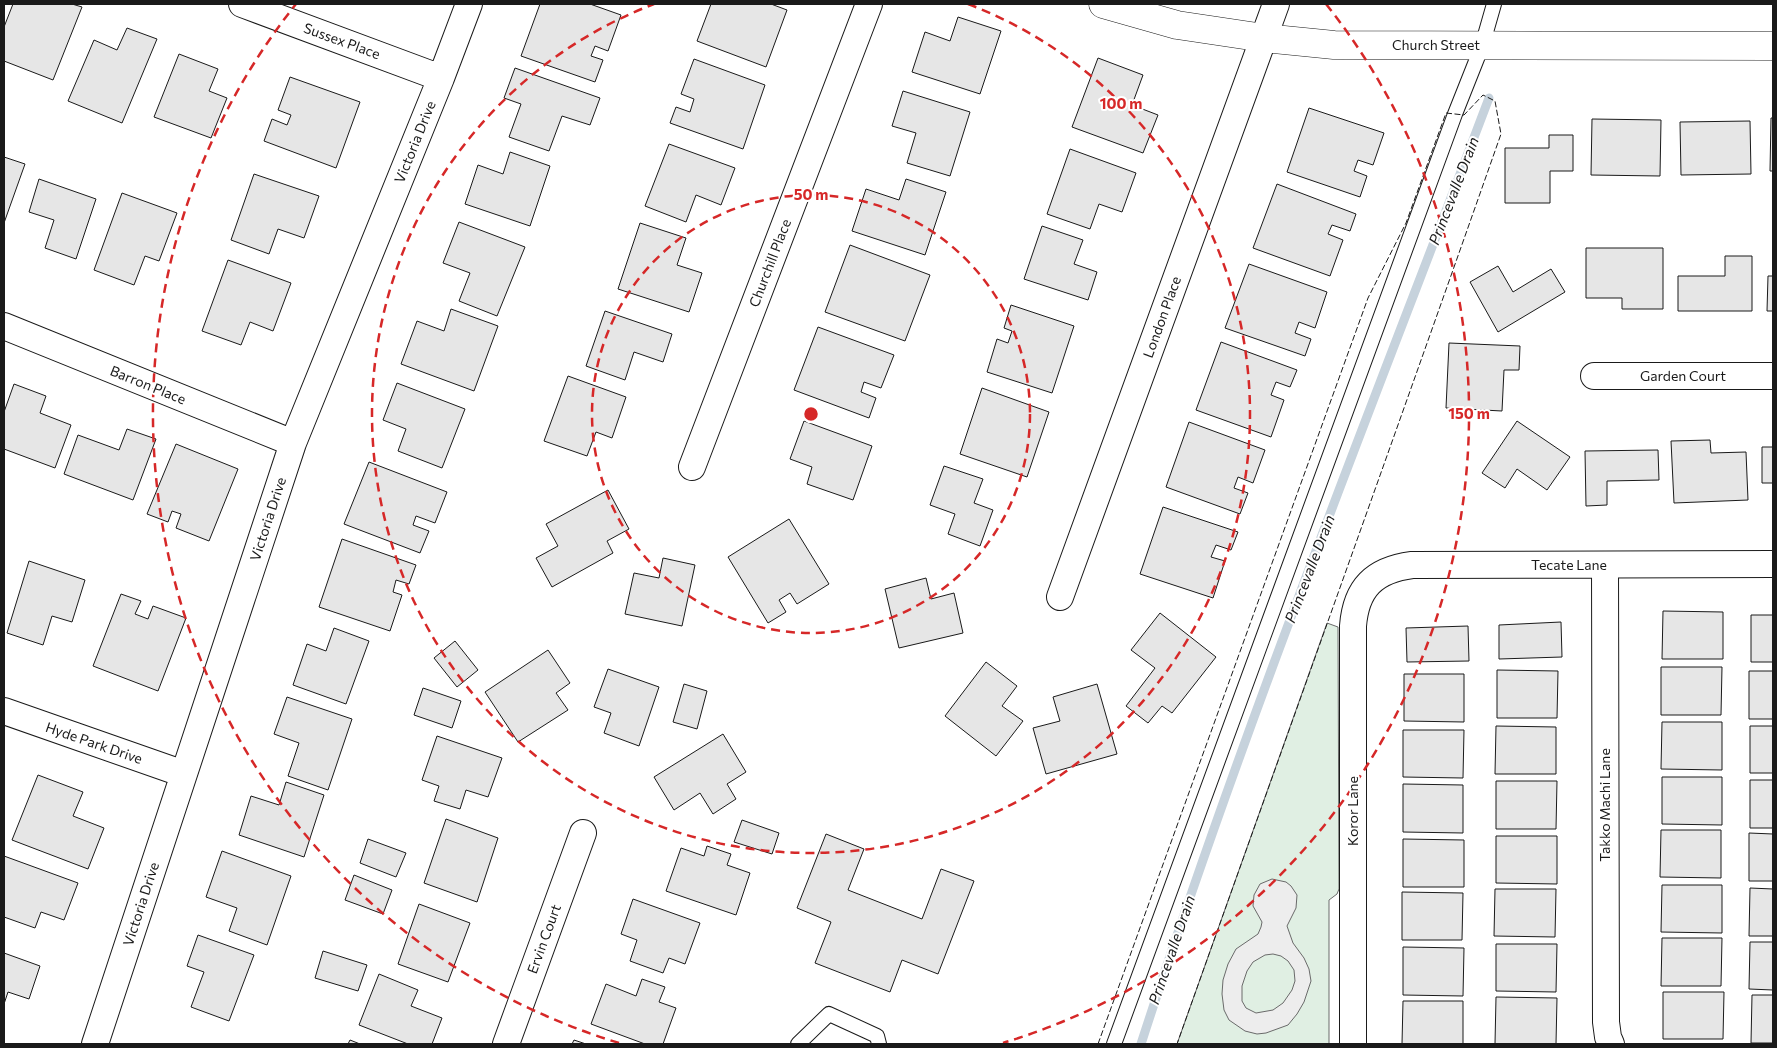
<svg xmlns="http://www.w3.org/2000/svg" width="1777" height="1048" font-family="Commissioner,sans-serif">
<rect width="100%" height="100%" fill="#fff"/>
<path fill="#e0efe3" stroke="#6a6a6a" d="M1327,623L1338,627L1339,889L1337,894L1329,900V1044H1177Z"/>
<path fill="#ededed" stroke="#6a6a6a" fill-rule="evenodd" d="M1272,879L1286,882L1291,886L1297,895L1296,908L1287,926L1293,943L1304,958L1309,969L1311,981L1304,1002L1297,1014L1288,1025L1266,1033L1257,1034L1245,1031L1229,1020L1224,1010L1222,994L1223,980L1228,964L1236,949L1258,934L1261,927L1262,922L1253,906L1254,895L1260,884ZM1273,954L1281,956L1288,961L1294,970L1295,981L1292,990L1283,1003L1273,1010L1256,1013L1246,1008L1242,1001V986L1247,971L1253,962L1265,955Z"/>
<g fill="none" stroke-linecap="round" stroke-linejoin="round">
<path stroke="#c6d2dc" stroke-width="9" d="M1141,1044C1244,725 1370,412 1489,98"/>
</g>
<path fill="#e6e6e6" stroke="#1a1a1a" d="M13,4H72L82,7L53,80L4,61V27Z
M540,4H590L621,15L608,51L595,46L591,56L603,60L595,82L521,56Z
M711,4H771L787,10L766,67L697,41Z
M958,17L1001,31L980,94L912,72L925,32L950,41Z
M127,28L157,39L122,123L68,101L94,40L117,50Z
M179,54L218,69L209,91L227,98L211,138L154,117Z
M1098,58L1143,75L1132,105L1158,115L1143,153L1072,127Z
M694,59L765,85L743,149L670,123L676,107L690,112L694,99L681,94Z
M515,68L600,98L590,125L562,116L549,151L509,137L521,104L504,98Z
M290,77L360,102L336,168L264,141L272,119L287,125L291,115L278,110Z
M903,91L970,112L950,176L907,163L916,133L892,126Z
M1309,108L1384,133L1373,165L1358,160L1354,171L1367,176L1360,197L1287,172Z
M1771,118H1773V171H1770Z
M1592,119L1661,120L1660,176L1591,175Z
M1750,121L1751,174L1681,175L1680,122Z
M1549,135H1573V171H1550V203H1505V148H1549Z
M669,144L735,168L721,205L696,195L686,222L645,206Z
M1070,149L1136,173L1122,212L1099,204L1090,229L1047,214Z
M510,152L550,166L530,226L465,204L478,165L503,174Z
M4,157L25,164L4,223Z
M254,174L319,196L304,238L278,229L269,254L231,240Z
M39,179L96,199L76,259L45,248L54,220L29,212Z
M906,179L946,192L925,255L852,231L866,189L899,200Z
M1277,184L1356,214L1350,231L1332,225L1328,234L1343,240L1330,276L1253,248Z
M122,193L177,213L159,261L145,256L134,285L94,270Z
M459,222L525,247L497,316L459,301L470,273L443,263Z
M640,223L686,238L677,265L702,273L689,312L618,289Z
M1042,226L1083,240L1074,264L1097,272L1088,300L1024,279Z
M850,245L930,275L905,341L825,312Z
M1586,248H1663V309H1622V298H1586Z
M1725,256H1752V311H1678V276H1725Z
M228,260L291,283L273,331L250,322L241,345L202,331Z
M1249,264L1327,292L1315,328L1299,322L1295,333L1311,339L1305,356L1225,328Z
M1498,266L1513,292L1551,269L1565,292L1498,332L1470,282Z
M1768,276H1773V311H1767Z
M1011,305L1074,326L1052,393L987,372L997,339L1008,343L1012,331L1004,328Z
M451,309L498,326L474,391L401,364L417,321L444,331Z
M605,311L672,334L663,362L634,352L625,380L586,366Z
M818,327L894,355L881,388L864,382L861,392L876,398L869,418L794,390Z
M1221,342L1297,370L1290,387L1276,382L1271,395L1284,400L1271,437L1196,410Z
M1449,343L1520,346L1519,370H1504L1502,411L1446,408Z
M568,376L626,397L612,438L596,432L587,456L544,441Z
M397,383L465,409L442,468L398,451L406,429L383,420Z
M14,384L46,396L40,413L71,425L55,468L4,449V412Z
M982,388L1049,412L1027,477L960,454Z
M804,421L872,446L853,500L807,484L812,467L790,459Z
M1517,421L1570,457L1547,490L1517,469L1505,488L1482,473Z
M1189,422L1265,450L1253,483L1238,477L1234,488L1248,493L1240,514L1166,487Z
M127,429L156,439L133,500L64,474L78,435L119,450Z
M1710,440L1711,453L1746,452L1748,500L1674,503L1671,441Z
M176,444L238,469L209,541L176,528L181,514L172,511L168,522L147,514Z
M1762,447H1773V483H1762Z
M1658,450L1659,480L1607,481V505L1586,506L1585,451Z
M369,462L447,492L435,523L416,516L413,525L429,531L420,553L344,524Z
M944,466L983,479L974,503L993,510L980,546L948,534L955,514L930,505Z
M608,490L629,529L607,541L613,553L552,587L536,558L558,546L546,524Z
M1163,507L1238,532L1231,550L1216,545L1211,557L1225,561L1213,598L1140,574Z
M789,519L829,584L797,604L790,593L779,600L786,612L768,623L728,557Z
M342,539L416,565L409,584L396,580L393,592L402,595L390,631L319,607Z
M663,558L695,565L682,626L625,614L634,573L659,578Z
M29,561L85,580L72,622L52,616L43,645L7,633Z
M926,578L931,599L954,593L963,633L899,648L885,589Z
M121,594L141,601L135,614L148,619L153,606L186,618L158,691L93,666Z
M1663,611L1723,612V659H1662Z
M1160,613L1216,657L1172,713L1162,706L1148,723L1126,706L1155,668L1131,650Z
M1751,615H1773V662H1751Z
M1561,622L1562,657L1499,659V625Z
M1468,626L1469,661L1407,662L1406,628Z
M334,628L369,641L346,704L293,685L307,644L326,651Z
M455,641L478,670L457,687L434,658Z
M548,650L570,683L556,693L568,710L518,742L485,692Z
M986,662L1017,686L1002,706L1023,721L996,756L945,716Z
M1661,667H1722L1721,715H1661Z
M608,669L659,687L639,746L604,733L611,713L594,707Z
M1497,670L1558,671L1557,718H1497Z
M1749,671H1773V719H1749Z
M1404,674H1464V722L1404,721Z
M684,684L707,691L697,729L673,722Z
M1097,684L1117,754L1046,774L1033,728L1060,721L1053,697Z
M423,688L461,701L452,728L414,715Z
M287,697L352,719L328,790L288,776L299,743L274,734Z
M1662,722H1722V770L1661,769Z
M1496,726L1556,727V774H1495Z
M1750,726H1773V773H1750Z
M1403,730H1464L1463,778L1403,777Z
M723,734L746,772L727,784L736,799L713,814L700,793L674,810L654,777Z
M437,736L502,758L488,797L466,790L460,809L434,801L439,786L422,780Z
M38,775L83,792L73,816L104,828L88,869L12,840Z
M1662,777H1722V825L1662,824Z
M1750,780H1773V828H1750Z
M1496,781H1557L1556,829H1496Z
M286,782L324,795L304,857L239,835L251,796L279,805Z
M1403,784L1463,785V833L1403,832Z
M446,819L498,838L477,902L424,883Z
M742,820L779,833L772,854L734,842Z
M1661,830H1721V878L1660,877Z
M1749,833L1773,834V881H1749Z
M826,834L864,849L848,890L922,919L941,869L974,881L938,974L902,960L890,992L815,963L831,922L797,908Z
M1496,836H1557V884L1496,883Z
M368,839L406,853L396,877L360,863Z
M1403,839L1464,840V887H1403Z
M707,846L731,854L727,865L750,873L736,915L666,891L681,848L704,856Z
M222,851L291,876L267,945L229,931L237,908L206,897Z
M4,856L78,883L64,920L41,912L35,928L4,917Z
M354,875L392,890L383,914L345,900Z
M1662,885H1722V933L1661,932Z
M1750,888L1773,889V936H1749Z
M1495,889H1556L1555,937L1494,936Z
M1402,892L1463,893L1462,940H1402Z
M633,899L700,923L685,964L669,958L663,973L630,961L637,940L621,934Z
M419,904L470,923L448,982L398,964Z
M198,935L254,955L229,1021L191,1007L204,972L187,966Z
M1662,938H1722L1721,986H1661Z
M1750,942H1773V990L1749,989Z
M1496,944H1557L1556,992L1496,991Z
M1403,947L1464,948L1463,996L1403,995Z
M323,951L367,965L358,991L315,978Z
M4,953L40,966L29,999L8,992L4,1004Z
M379,974L418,990L411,1006L442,1018L432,1044H408L359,1025Z
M642,979L665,987L659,1002L676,1008L663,1044H645L591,1024L606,984L636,996Z
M1663,992H1724L1723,1039H1663Z
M1752,995H1773V1043H1751Z
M1496,997L1557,998L1556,1044H1495Z
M1403,1001H1463V1044H1402Z
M350,1040L360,1044H348Z
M574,1040L586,1044H572Z"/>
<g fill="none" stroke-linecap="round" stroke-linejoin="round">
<defs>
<path id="service" d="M798,1044L829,1014L877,1036L879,1044
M1114,1044L1455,114L1482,46L1494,4"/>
<path id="minor" d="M242,4L441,78
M4,326L293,443
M1594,376H1773
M692,467L869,4
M1605,565L1606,1022L1608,1037L1611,1044
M1060,597L1276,4
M4,711L184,774
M95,1044L293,443L441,78L469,4
M506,1044L583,833
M1353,1044V626C1356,588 1374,570 1412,565L1773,564"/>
<path id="tertiary" d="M1103,4L1177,25L1264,38L1334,45L1773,46"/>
</defs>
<use href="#service" stroke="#1a1a1a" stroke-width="16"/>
<use href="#minor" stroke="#1a1a1a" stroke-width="28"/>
<use href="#tertiary" stroke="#1a1a1a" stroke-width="29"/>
<use href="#service" stroke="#fff" stroke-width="14"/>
<use href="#minor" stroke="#fff" stroke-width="26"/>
<use href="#tertiary" stroke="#fff" stroke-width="28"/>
<path stroke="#1a1a1a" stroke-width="1" stroke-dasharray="6 2.5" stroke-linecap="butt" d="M1098,1044L1368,298L1406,223L1446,113L1464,115L1483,95L1495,101L1501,134C1394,438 1285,741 1177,1044"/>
</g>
<g fill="none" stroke="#d62828" stroke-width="2.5" stroke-dasharray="9 6">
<circle cx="811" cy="414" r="219"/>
<path d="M968 4A439 439 0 1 1 654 4"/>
<path d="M619 1043A658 658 0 0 1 296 4M1326 4A658 658 0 0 1 1003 1043"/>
</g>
<g text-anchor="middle" stroke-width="4" stroke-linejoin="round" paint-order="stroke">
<g font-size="14" fill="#1a1a1a" stroke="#fff">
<text transform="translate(342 41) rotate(20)" y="5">Sussex Place</text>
<text x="1436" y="50">Church Street</text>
<text transform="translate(415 142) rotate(-68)" y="5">Victoria Drive</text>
<text transform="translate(770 263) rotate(-69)" y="5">Churchill Place</text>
<text transform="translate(1162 317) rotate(-70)" y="5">London Place</text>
<text x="1683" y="381">Garden Court</text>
<text transform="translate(148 385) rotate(22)" y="5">Barron Place</text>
<text transform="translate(268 519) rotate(-72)" y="5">Victoria Drive</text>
<text x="1569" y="570">Tecate Lane</text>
<text transform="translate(94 743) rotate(19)" y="5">Hyde Park Drive</text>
<text transform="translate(1605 805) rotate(-90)" y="5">Takko Machi Lane</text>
<text transform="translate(1353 811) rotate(-90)" y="5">Koror Lane</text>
<text transform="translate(141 904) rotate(-72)" y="5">Victoria Drive</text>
<text transform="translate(544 939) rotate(-70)" y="5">Ervin Court</text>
</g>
<g font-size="15" font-style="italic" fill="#1a1a1a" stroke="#fff">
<text transform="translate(1454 191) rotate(-69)" y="5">Princevalle Drain</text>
<text transform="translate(1310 569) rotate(-69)" y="5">Princevalle Drain</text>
<text transform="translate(1172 950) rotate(-71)" y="5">Princevalle Drain</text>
</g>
</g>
<circle cx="811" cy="414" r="8" fill="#d62828" stroke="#fff" stroke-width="2.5"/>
<g font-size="15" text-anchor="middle" font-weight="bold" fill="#d62828" stroke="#fff" stroke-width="4" stroke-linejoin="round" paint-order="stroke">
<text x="1121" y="109">100 m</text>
<text x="811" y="200">50 m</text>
<text x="1469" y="419">150 m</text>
</g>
<rect width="1777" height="1048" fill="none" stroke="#1a1a1a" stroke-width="10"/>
</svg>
